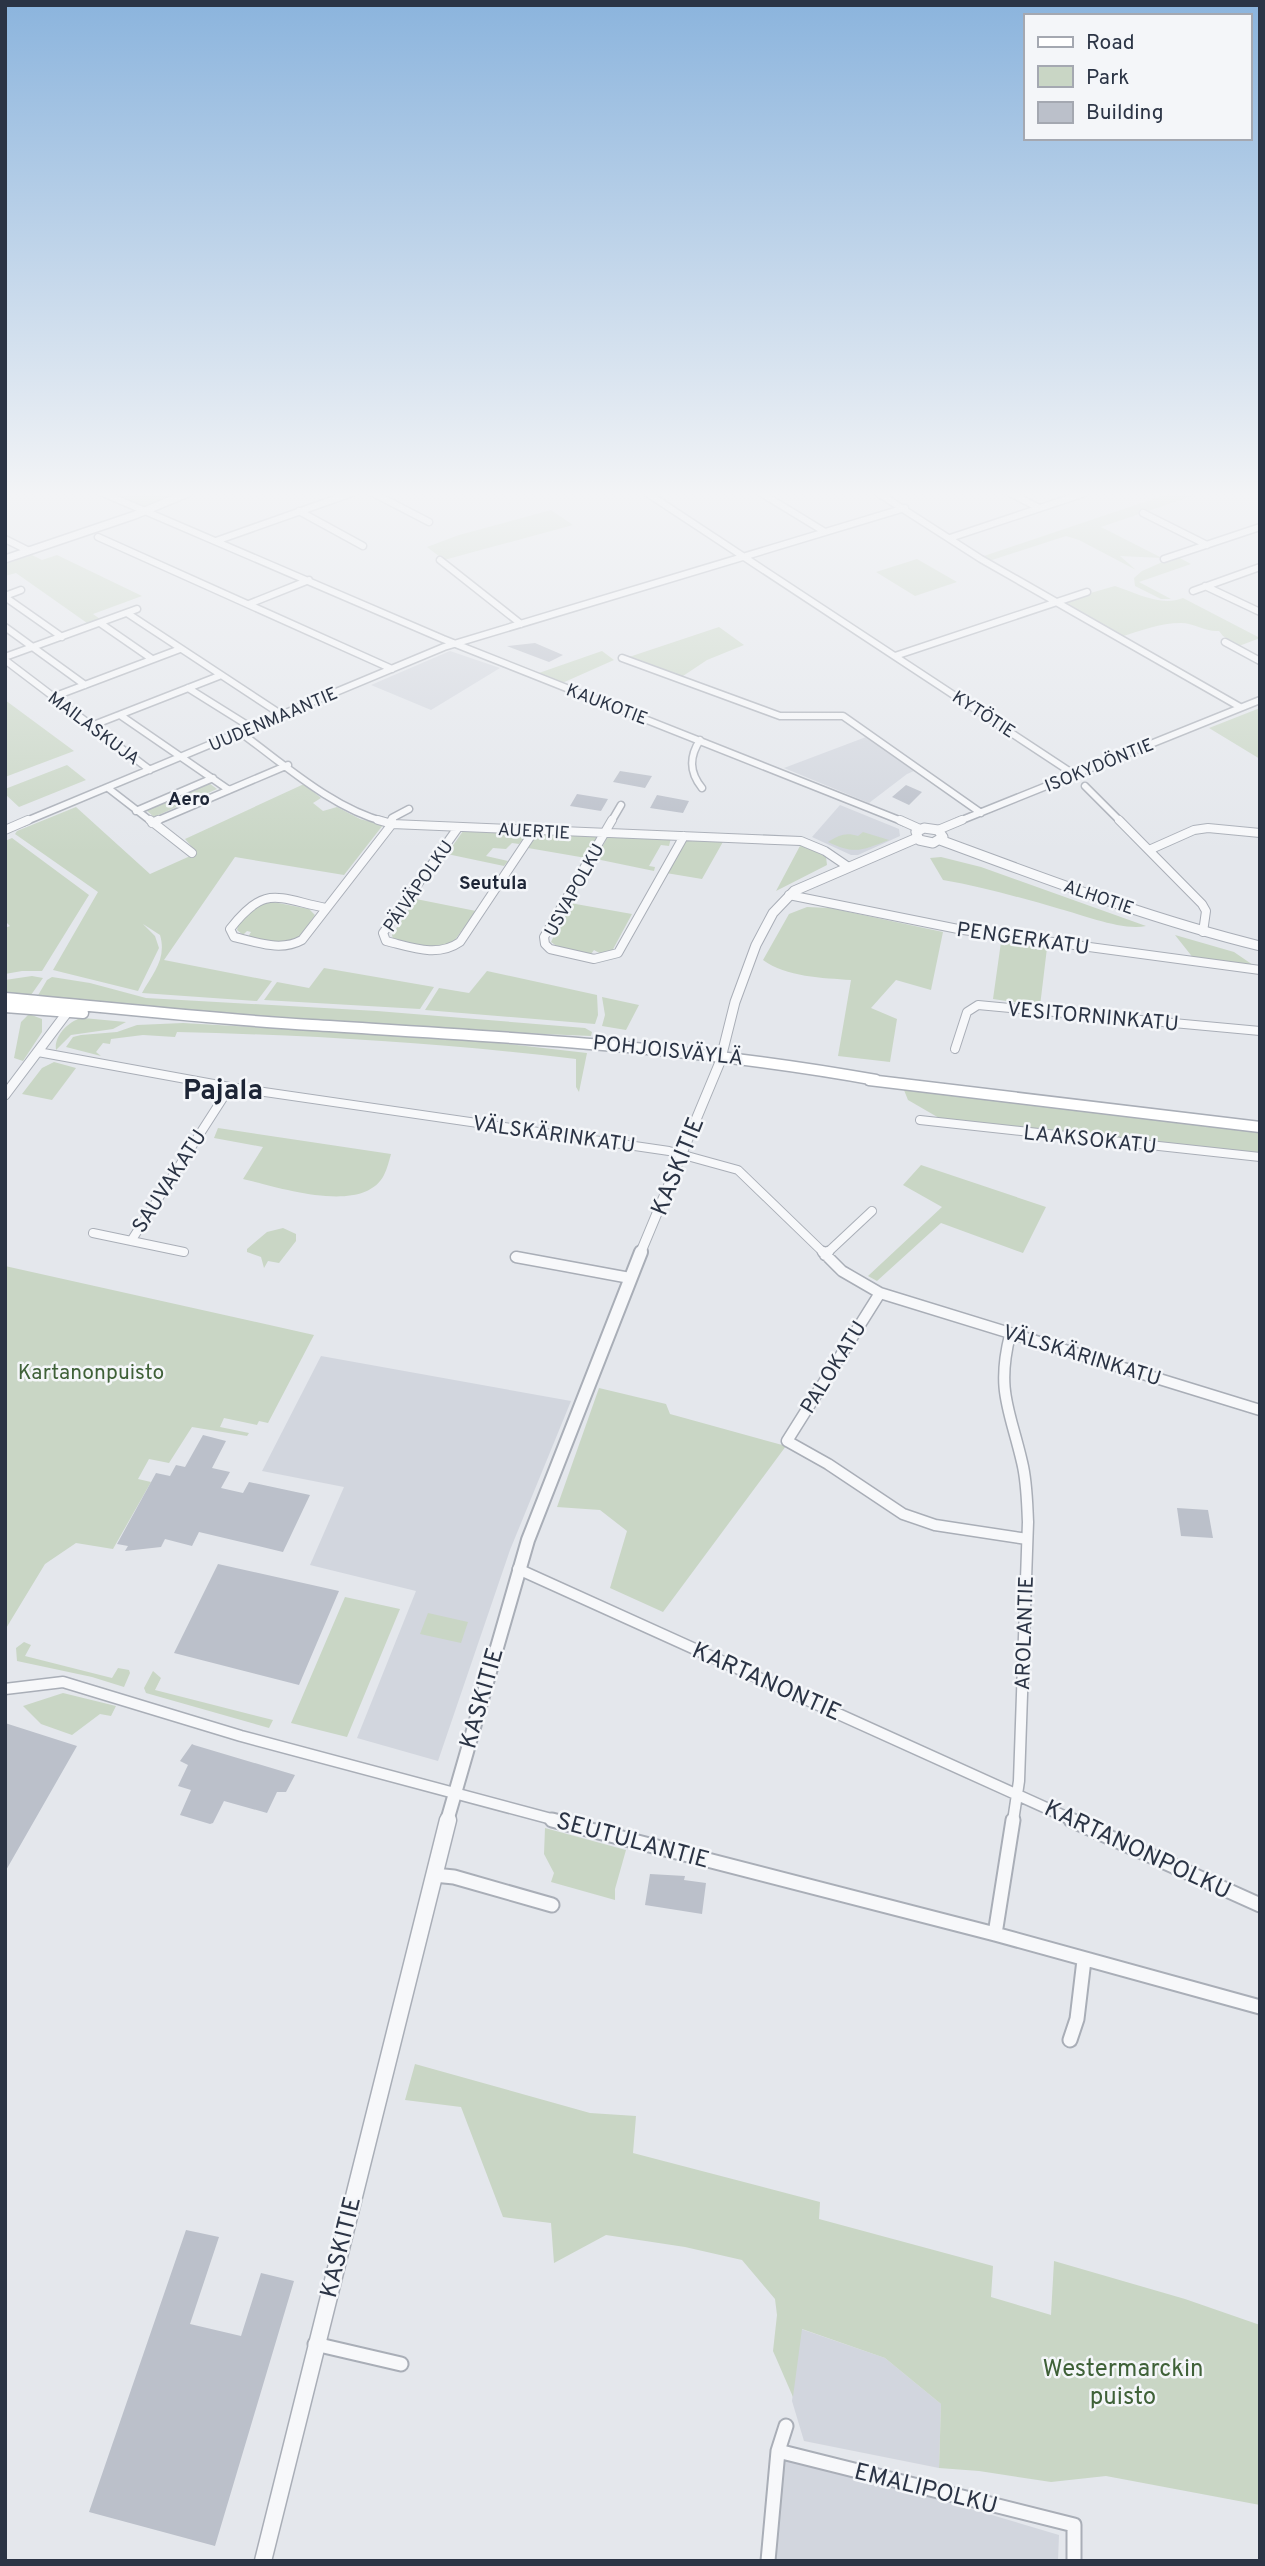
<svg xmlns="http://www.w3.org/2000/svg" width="1265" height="2566" font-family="Overpass,sans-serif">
<rect width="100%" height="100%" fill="#e4e7ec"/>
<path fill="#d2d6de" d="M450,651L500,668L431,710L371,685Z
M866,737L914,771L907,774L869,803L784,768Z
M840,805L899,829L900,836L858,855H851L812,837Z
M321,1356L571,1401L510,1550L438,1761L357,1738L416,1591L310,1565L344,1487L262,1471Z
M801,2329L885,2358L941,2404L939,2468L804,2441L792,2401Z
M779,2452L1059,2535L1058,2561H769Z"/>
<path fill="#c9d6c5" d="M103,493H188L145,511Z
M1171,493H1201L1101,527L1162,558L1120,556L1136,570L1079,540L1066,536L989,561L981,557Z
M551,510L573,525L444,560L427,547L459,535Z
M32,555L42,560L57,555L142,596L93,614L100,619L87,623L16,573L5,576V564Z
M1176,556L1191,564L1139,582L1171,599H1161L1135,586L1134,578L1142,571Z
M917,559L957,582L915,596L876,572Z
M1115,586C1136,593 1161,607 1183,598L1260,638L1239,646L1223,636L1219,631C1205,632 1194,623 1181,623C1160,623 1140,631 1120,637L1059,602Z
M719,627L744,645L707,660L680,678L626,658Z
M602,651L614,660L560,684L536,674Z
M5,700L74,751L5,777Z
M1260,708V759L1209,728Z
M67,765L86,780L19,807L5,794V789Z
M209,783L217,789L154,817L146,810Z
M304,784L321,798L313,803L323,811L337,807L360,819L383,825L344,875L235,857L164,960L272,981L257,1001L142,993C153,973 167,959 160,935L143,924L155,936L159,948L138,991L53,970L98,892L15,834L17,831L76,807L150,874L197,853L185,839Z
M463,831L524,834H527L519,844L512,843L506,849L493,848L486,856L508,861L504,866L447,854Z
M863,832L889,840C863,850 855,855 828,842C839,835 846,832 858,836Z
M537,834L594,835L599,838L586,858L528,848Z
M608,836L671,838L669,846L661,845L649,866L655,867L654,871L596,859Z
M12,838L89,895L42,971H22L5,974V928L10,926L5,921V841Z
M686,838L724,840L702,879L666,873Z
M801,844L826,857L827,865L776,891Z
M941,857L981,867L1146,926C1123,931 1083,915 1060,909C1022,898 983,887 943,880L930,858Z
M416,899L476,911L452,944L438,949L439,946L436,945L433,949L393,939L392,935Z
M268,901L309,909L315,915L297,940L278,944L248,937L251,932L247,931L243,935L237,930L238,926L256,904Z
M570,903L632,914L611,953L603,955L594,950L591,954L558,947L551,942Z
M807,907L830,908L943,932L931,990L896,980L871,1008L897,1019L890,1062L838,1056L851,980C823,978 786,977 763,960L789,914Z
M1175,935L1234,952L1253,965L1250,967L1194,959Z
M1001,942L1047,948L1040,1006L993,999Z
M324,968L434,987L420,1009L264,1000L277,982L309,988Z
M487,971L597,995L598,1015L595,1024L425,1010L439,988L469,993Z
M32,976L43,978L31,995L5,994V980Z
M52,977L90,983L146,998L377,1011L585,1028L592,1032L591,1036C406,1029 221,1014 37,997L47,980Z
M602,997L639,1005L626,1030L602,1026L605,1015Z
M29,1014L42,1019V1032L23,1061L14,1058L21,1022Z
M78,1019L83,1018L126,1022L113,1029L71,1035L56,1050C54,1037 66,1024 78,1019Z
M183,1023L464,1039L587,1053L579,1092L576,1087V1059C443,1043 310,1035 177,1032L175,1037L143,1035L111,1039L110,1044L103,1043L96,1052L101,1056L66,1047L73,1037L81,1035L117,1032L137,1025Z
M54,1062L76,1068L52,1100L22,1094L42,1068Z
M904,1090L1260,1132V1154L946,1122L908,1100Z
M218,1128L391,1154C389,1161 387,1169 384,1175C363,1216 278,1187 243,1179L263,1147L214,1138Z
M921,1165L1046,1207L1023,1253L941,1223L877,1281L868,1276L942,1207L903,1185Z
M283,1228L296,1234V1241L279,1263L268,1261L264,1268L261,1257L247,1252V1249L267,1232Z
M5,1266L314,1335L268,1423L259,1421L257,1425L224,1418L220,1427L249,1433L247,1436L192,1427L169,1463L149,1459L138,1479L151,1482L113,1549L76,1543L45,1564L5,1630Z
M599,1388L666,1404L670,1414L786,1446L663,1612L610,1588L627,1531L600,1510L557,1507Z
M345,1597L400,1609L347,1737L291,1723Z
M428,1613L468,1622L461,1643L420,1634Z
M24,1642L31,1645L25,1656L112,1678L118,1668L129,1670L130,1673L124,1687L92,1677L17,1661L16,1648Z
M153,1671L161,1678L155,1690L273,1720L269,1728L146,1693L144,1688Z
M63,1693L116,1706L111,1716L100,1714L72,1735L41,1724L23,1706Z
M545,1828L626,1850L615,1889V1900L551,1882L554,1873L544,1854Z
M415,2064L590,2113L636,2116L633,2153L820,2202L819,2219L993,2266L991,2297L1051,2315L1054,2261L1185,2299L1260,2325V2505L1106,2476L1051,2482L979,2471L939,2468L941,2404L885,2358L802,2329L793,2397L773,2351L777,2315L775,2299L742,2260L685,2247L606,2235L554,2263L551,2223L503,2217L461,2107L405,2100Z"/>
<path fill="#bbc0ca" d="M535,643L563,655L549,662L507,646Z
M620,771L652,776L645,788L613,782Z
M906,785L922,792L909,805L892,797Z
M577,794L608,799L601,811L570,806Z
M657,795L689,801L683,813L650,808Z
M203,1435L226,1441L212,1468L230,1472L221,1488L243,1493L249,1482L310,1495L283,1552L199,1532L192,1546L165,1539L161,1547L125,1551L128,1546L117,1544L156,1473L170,1476L176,1465L185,1467Z
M1177,1508L1208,1510L1213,1538L1181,1536Z
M218,1564L339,1591L299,1685L174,1653Z
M5,1723L77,1746L5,1872Z
M192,1744L194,1745L295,1775L286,1792H277L267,1813L224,1801L213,1823L210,1824L180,1815L191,1790L178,1786L188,1765L180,1761Z
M650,1874L685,1876L684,1880L706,1883L702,1914L645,1905Z
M186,2230L219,2237L190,2324L241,2336L261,2273L294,2281L215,2546L89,2512Z"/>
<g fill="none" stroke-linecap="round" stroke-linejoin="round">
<defs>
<path id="minor-far3" d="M103,493L443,639L904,822
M373,493L429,522
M647,493L1075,775
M761,493L825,532
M878,493L981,559L1240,707
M1010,493L1039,508
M299,511L363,546
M1143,513L1207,545
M98,537L392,669
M950,538L1085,493
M5,539L29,551
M216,541L352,493
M1164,559L1260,527
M440,560L521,624
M1205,586L1260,612
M1193,591L1260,567
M5,596L21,590
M5,597L62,637
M249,604L309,580
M127,613L282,715
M100,623L152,659
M5,627L85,685
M1225,642L1260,661
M895,656L1087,592
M5,657L137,609
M622,658L780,716H843L981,813
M5,660L150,770
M188,688L252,728
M53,697L180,649
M120,715L229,790
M91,726L219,676
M241,733C285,765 332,808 385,822
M700,740C689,757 689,772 702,788
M1085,786L1121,822
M108,788L152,822
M136,811L213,778
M24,822L444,647L905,508
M154,822L288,765
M392,822V818L409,809
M611,822L621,805
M957,822L1260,700"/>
<path id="minor-far2" d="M150,820L192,853
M378,820L392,824L801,841L825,851L847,866
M612,820L544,937L545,944L550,949L594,959L618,953L684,836
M900,820L920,829
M1119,820L1202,904L1206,911L1203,932
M152,823L158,820
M457,829L383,933L386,941C411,947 437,958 460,942L534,831
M5,830L28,820
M938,830L962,820
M1149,850L1194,830L1208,828L1260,833
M789,895L963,930L1260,970
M326,908C276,898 265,884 230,929L234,937C257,942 280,952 302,940L392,824V820
M955,1049L967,1012L978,1005L1260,1031
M38,1052L230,1087L669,1151L738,1170L825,1254
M920,1120L1260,1157
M93,1233L184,1252
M131,1241L230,1087
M826,1254L872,1211"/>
<path id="minor-far1" d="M823,1252L842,1271L880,1293L1260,1410
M825,1255L828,1252
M516,1257L630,1278
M880,1293L787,1441L828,1464L903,1514L935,1525L1027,1539
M1010,1335C996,1391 1010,1410 1022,1462C1027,1482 1027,1502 1028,1522L1019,1781L1013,1821
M518,1569L1075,1821
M5,1689L63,1682L241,1736L559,1821"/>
<path id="minor" d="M552,1820L995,1934L1260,2007
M1071,1820L1260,1905
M434,1875L454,1877L552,1905
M995,1934L1013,1820
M1070,2040L1077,2019L1084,1960
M315,2344L401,2364
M778,2451L1074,2525V2561
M768,2561L778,2451L786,2426"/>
<path id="tertiary-far3" d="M5,559L135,515L188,493"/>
<path id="tertiary-far2" d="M924,828L938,830L943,837L933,843L919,840L916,832Z
M940,840C1046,879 1150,919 1260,946
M5,1095L72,1006
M640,1254L720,1062L735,1002L756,945L773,913L794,891L917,838"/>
<path id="tertiary-far1" d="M447,1821L528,1540L641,1252"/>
<path id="tertiary" d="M263,2561L448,1820"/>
<path id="secondary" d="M5,998C107,1007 209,1019 312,1025C501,1037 689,1046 876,1080
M5,1007L83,1013
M869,1080L1260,1127"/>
</defs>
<use href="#minor-far3" stroke="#a9aeb7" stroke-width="9"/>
<use href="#minor-far2" stroke="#a9aeb7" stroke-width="10"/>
<use href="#minor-far1" stroke="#a9aeb7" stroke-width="13"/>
<use href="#minor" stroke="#a9aeb7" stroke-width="17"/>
<use href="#tertiary-far3" stroke="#a9aeb7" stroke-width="10"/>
<use href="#tertiary-far2" stroke="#a9aeb7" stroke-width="11"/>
<use href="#tertiary-far1" stroke="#a9aeb7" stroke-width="16"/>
<use href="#tertiary" stroke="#a9aeb7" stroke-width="19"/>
<use href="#secondary" stroke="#a9aeb7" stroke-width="13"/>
<use href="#minor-far3" stroke="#f7f8fa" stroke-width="6"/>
<use href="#minor-far2" stroke="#f7f8fa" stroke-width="8"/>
<use href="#minor-far1" stroke="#f7f8fa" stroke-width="10"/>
<use href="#minor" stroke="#f7f8fa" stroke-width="13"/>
<use href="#tertiary-far3" stroke="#f7f8fa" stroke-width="7"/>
<use href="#tertiary-far2" stroke="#f7f8fa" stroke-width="9"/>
<use href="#tertiary-far1" stroke="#f7f8fa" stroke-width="12"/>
<use href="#tertiary" stroke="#f7f8fa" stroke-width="16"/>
<use href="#secondary" stroke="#fff" stroke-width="10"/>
</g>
<linearGradient id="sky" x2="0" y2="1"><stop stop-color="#8bb4dd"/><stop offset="0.58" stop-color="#f3f4f6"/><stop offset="1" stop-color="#f3f4f6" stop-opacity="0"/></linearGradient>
<rect width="1265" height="852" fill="url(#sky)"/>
<g text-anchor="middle" stroke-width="5" stroke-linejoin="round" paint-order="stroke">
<g font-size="18" fill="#2b3445" stroke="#f4f6f9">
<text transform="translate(607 704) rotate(21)" y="6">KAUKOTIE</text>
<text transform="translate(984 714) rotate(33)" y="6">KYTÖTIE</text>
<text transform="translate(273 719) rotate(-23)" y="6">UUDENMAANTIE</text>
<text transform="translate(94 728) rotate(37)" y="6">MAILASKUJA</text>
<text transform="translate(1099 765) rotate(-22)" y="6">ISOKYDÖNTIE</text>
<text transform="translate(534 831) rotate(3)" y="6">AUERTIE</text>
<text transform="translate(418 886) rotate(-55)" y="6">PÄIVÄPOLKU</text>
<text transform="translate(574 890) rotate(-61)" y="6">USVAPOLKU</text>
<text transform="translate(1099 897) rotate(19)" y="6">ALHOTIE</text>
</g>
<g font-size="19" font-weight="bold" fill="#1d2536" stroke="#f4f6f9">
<text x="189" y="805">Aero</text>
<text x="493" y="889">Seutula</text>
</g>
<g font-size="21" fill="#2b3445" stroke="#f4f6f9">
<text transform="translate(1023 938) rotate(8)" y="7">PENGERKATU</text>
<text transform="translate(1093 1016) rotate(5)" y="7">VESITORNINKATU</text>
<text transform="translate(668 1050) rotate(6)" y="7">POHJOISVÄYLÄ</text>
<text transform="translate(554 1134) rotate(8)" y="7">VÄLSKÄRINKATU</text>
<text transform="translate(1090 1139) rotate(6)" y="7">LAAKSOKATU</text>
<text transform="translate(169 1181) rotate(-57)" y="7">SAUVAKATU</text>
<text transform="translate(1082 1355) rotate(17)" y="7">VÄLSKÄRINKATU</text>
<text transform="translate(833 1367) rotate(-58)" y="7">PALOKATU</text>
<text transform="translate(1024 1633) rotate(-88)" y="7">AROLANTIE</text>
</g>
<g font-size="21" fill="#3f6138" stroke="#f4f6f9">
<text x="91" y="1379">Kartanonpuisto</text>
</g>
<g font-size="24" fill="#2b3445" stroke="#f4f6f9">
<text transform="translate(677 1166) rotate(-68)" y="8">KASKITIE</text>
<text transform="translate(767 1681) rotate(24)" y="8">KARTANONTIE</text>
<text transform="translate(481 1698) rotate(-74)" y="8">KASKITIE</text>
<text transform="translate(633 1840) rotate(15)" y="8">SEUTULANTIE</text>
<text transform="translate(1138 1849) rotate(25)" y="8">KARTANONPOLKU</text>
<text transform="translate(340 2247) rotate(-76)" y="8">KASKITIE</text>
<text transform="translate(926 2488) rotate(14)" y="8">EMALIPOLKU</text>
</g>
<g font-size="24" fill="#3f6138" stroke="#f4f6f9">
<text x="1123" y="2376">Westermarckin<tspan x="1123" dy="28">puisto</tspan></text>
</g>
<g font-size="28" font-weight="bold" fill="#1d2536" stroke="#f4f6f9">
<text x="223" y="1099">Pajala</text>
</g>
</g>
<rect width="1265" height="2566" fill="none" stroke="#2b3445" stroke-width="14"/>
<rect x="1024" y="14" width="228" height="126" fill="#f4f6f9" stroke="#a4a8b1" stroke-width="2"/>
<rect x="1038" y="37" width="35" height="10" fill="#ffffff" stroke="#a4a8b1" stroke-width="2"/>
<text x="1086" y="49" font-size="21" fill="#2b3445">Road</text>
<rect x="1038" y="66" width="35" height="21" fill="#c9d6c5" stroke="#a4a8b1" stroke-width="2"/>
<text x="1086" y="84" font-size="21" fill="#2b3445">Park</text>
<rect x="1038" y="102" width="35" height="21" fill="#bbc0ca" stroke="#a4a8b1" stroke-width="2"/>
<text x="1086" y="119" font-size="21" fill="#2b3445">Building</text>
</svg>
